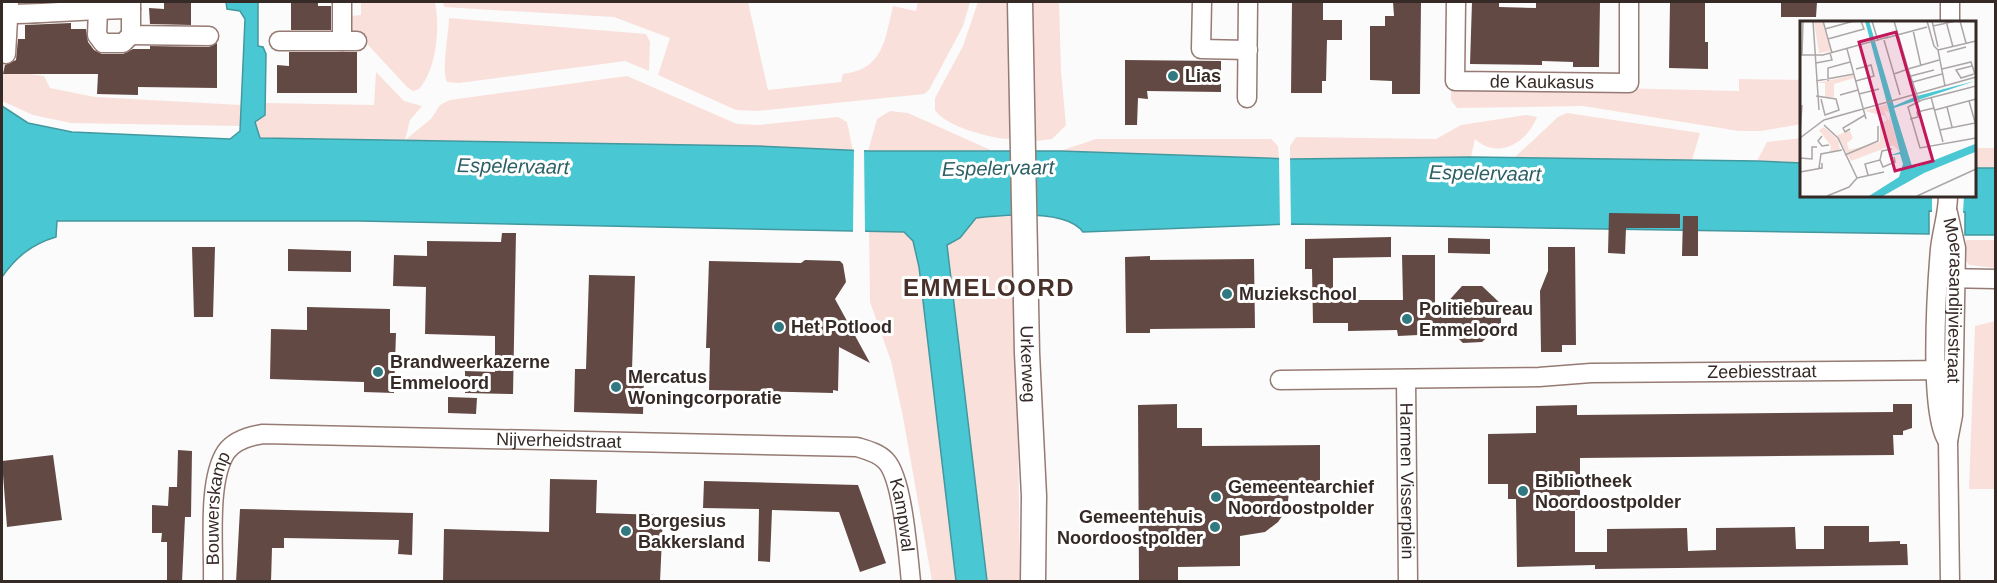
<svg xmlns="http://www.w3.org/2000/svg" width="1997" height="583" font-family="Helvetica,sans-serif">
<rect width="100%" height="100%" fill="#fbfbfb"/>
<path fill="#f9e0db" d="M361,2H435C440,27 437,69 419,89L413,91L407,87L358,34L350,31V16L361,15Z
M443,2H748L768,90L841,82L843,74C884,69 885,39 893,6L916,11L918,2H970L963,26L929,90L924,94L757,111L736,110L658,75L670,38L614,17L444,7Z
M978,2H1011L1013,127L1009,128L1010,139C992,139 944,126 935,110V98L963,46Z
M1030,2H1059L1061,71L1066,125L1052,139L1036,141V127H1032Z
M449,18L646,34L650,42L649,71L625,61L459,83L447,82C441,71 449,33 449,18Z
M2,59L11,61L8,71L44,76L50,88L95,97L241,105L240,126L71,123L33,115L2,101Z
M376,72L404,101L422,106L410,120L405,140L431,119L440,105L450,100L627,76L737,124L758,125L838,117L847,122L853,151L757,146L260,138L255,122L265,115L266,103L374,105Z
M1739,79L1802,80V124L1761,131H1739L1583,106L1457,108L1451,100V84L1739,91Z
M890,111L908,113L995,152L868,151L877,119Z
M1567,113L1700,133L1692,160L1514,158L1558,117Z
M1526,115L1537,117C1527,143 1498,160 1475,139L1471,157L1290,159V146L1296,137L1436,139L1461,125Z
M1802,138V163L1757,161L1767,142Z
M1096,139H1271L1278,146L1279,158L1060,151Z
M1975,148H1995V168H1975Z
M1015,216L1020,581H987L947,245L960,238L976,218Z
M869,229L871,232H904L913,241L919,267L956,581H932L903,417L891,361L870,302Z
M1966,240H1995V268L1969,265L1965,259Z
M1995,321V489H1969L1975,326Z"/>
<path fill="#49c7d2" stroke="#43989f" stroke-width="1.5" d="M226,2H258V46L263,47L266,54L265,115L255,122L260,138L757,146L868,151H1060L1290,159L1471,157L1757,161L1802,163V195H1974L1975,168H1995V235H1965V212L1929,211V234L1291,224L1083,232C1067,209 1002,215 976,218L960,238L947,245L987,581H956L919,267L913,241L904,232L359,221H57L56,237C32,244 16,257 2,277V106L28,123L72,132L230,139L240,131L245,19L240,11L227,9Z"/>
<path fill="#fbfbfb" d="M854,148H864L865,232H853Z
M1279,155L1290,156L1291,227H1280Z
M1932,195H1964L1963,213H1932Z"/>
<path fill="#634944" d="M164,2H191V25L150,24L149,8L164,9Z
M291,2H318V6H331V30H291Z
M1292,2H1323V20H1342V40H1327L1326,81H1322V93H1291Z
M1393,2H1421L1420,94H1392V81L1370,80V26H1385V16H1394Z
M1472,2H1499V7L1536,8V2H1600L1599,67H1573V62L1542,61V65L1470,64Z
M1670,2H1705V42H1708V69L1669,68Z
M1781,2H1817L1816,17H1781Z
M71,23V29H86L88,42L94,50L102,54H123L133,49H150V46L209,47L217,43V88L138,87V95L97,94L98,74H3L5,65L16,60L18,39H25V25Z
M289,52H357V93H277V65L289,66Z
M1125,60L1221,61V92L1147,91L1148,99L1138,98L1137,125H1125Z
M1609,213L1680,214V228H1626L1625,254L1608,253Z
M1683,216H1698V256H1682Z
M502,233H516L513,394L465,393V371L495,372V336L425,334L426,287L393,286L394,255L427,256V241L501,242Z
M1391,237V257L1333,258V300H1403L1402,255H1435V316L1462,286H1482L1501,304V324L1482,342L1463,343L1449,329L1418,330V335L1398,336L1397,330L1348,331V323H1313L1312,269H1305V239Z
M1448,238L1490,239V254L1448,253Z
M192,247H215L213,317H194Z
M1548,247H1575L1576,345H1562V352H1541L1540,291L1548,271Z
M288,249L351,251V272L288,271Z
M1150,256V260L1254,259L1255,328L1150,329V333H1126L1125,257Z
M805,260L840,261L843,264L846,282L835,299L870,363L839,347L838,391L833,390V393L709,390L710,348H706L709,261L801,263Z
M589,275L635,276L632,370H644L643,414L574,412L575,369H586Z
M307,307L390,309V333H396L394,393L364,392V382L270,379L271,329L307,330Z
M448,397L477,398L476,414L448,413Z
M1177,404V428H1202V446L1320,445V484H1290L1287,509L1278,522L1265,532L1240,536V566L1178,567V582H1139L1138,405Z
M1893,404H1912V428L1903,431V435H1893L1894,455L1580,458V510H1575V552H1607V529L1687,528L1688,551L1716,550V528L1795,527L1796,549H1824V526H1869V542L1900,541V544H1907L1908,565L1595,569V565L1517,567L1516,499H1508V484H1488V434L1536,433V406L1577,405V415L1893,412Z
M178,450L192,451L191,517H185L182,582H167V542H161L162,533H152V505L168,506L169,487H177Z
M53,455L62,520L7,527L2,461Z
M550,479L597,480L596,513L663,515L660,582H443L444,529L549,532Z
M704,481L858,485L886,563L860,572L839,512L772,510L770,562L758,561L759,509L703,508Z
M240,509L413,513L412,555L398,554L399,540L284,538V548H272L271,582H236Z"/>
<g fill="none" stroke-linecap="round" stroke-linejoin="round">
<defs>
<g id="minor">
<path d="M131,2V35L209,36"/>
<path d="M1202,2L1201,49L1248,50"/>
<path id="s1" d="M1456,2L1455,81L1629,83V2"/>
<path d="M98,9L97,35L103,43H123L131,35"/>
<path d="M9,14C50,14 89,9 131,9"/>
<path d="M1950,22V2"/>
<path d="M279,41H357"/>
<path d="M342,41V2"/>
<path d="M6,54L9,2"/>
<path d="M1247,98L1248,2"/>
<path d="M1948,195C1948,214 1942,231 1940,249C1937,284 1928,417 1948,441"/>
<path id="s2" d="M1948,213L1956,248L1953,415L1948,441L1950,582"/>
<path d="M1943,278L1996,279"/>
<path id="s3" d="M1406,379L1408,582"/>
<path id="s4" d="M1280,380L1539,377L1591,373L1953,370"/>
<path id="s5" d="M213,582C214,547 207,481 226,452C234,441 250,436 263,434L857,447C867,450 879,453 886,461C903,479 908,555 911,582"/>
</g>
<g id="major">
<path id="s6" d="M1020,2L1027,353L1034,496L1033,582"/>
</g>
</defs>
<use href="#minor" stroke="#967a74" stroke-width="21"/>
<use href="#major" stroke="#967a74" stroke-width="27"/>
<use href="#minor" stroke="#fff" stroke-width="18"/>
<use href="#major" stroke="#fff" stroke-width="24"/>
</g>
<g fill="#307980" stroke="#fff" stroke-width="2">
<circle cx="1173" cy="76" r="6"/>
<circle cx="1227" cy="294" r="6"/>
<circle cx="1407" cy="319" r="6"/>
<circle cx="779" cy="327" r="6"/>
<circle cx="378" cy="372" r="6"/>
<circle cx="616" cy="387" r="6"/>
<circle cx="1523" cy="491" r="6"/>
<circle cx="1216" cy="497" r="6"/>
<circle cx="1215" cy="527" r="6"/>
<circle cx="626" cy="531" r="6"/>
</g>
<g text-anchor="middle" stroke-width="6" stroke-linejoin="round" paint-order="stroke">
<g font-size="18" font-weight="bold" fill="#362a27" stroke="#fff" text-anchor="start">
<text x="1185" y="82">Lias</text>
<text x="1239" y="300">Muziekschool</text>
<text x="1419" y="315">Politiebureau<tspan x="1419" dy="21">Emmeloord</tspan></text>
<text x="791" y="333">Het Potlood</text>
<text x="390" y="368">Brandweerkazerne<tspan x="390" dy="21">Emmeloord</tspan></text>
<text x="628" y="383">Mercatus<tspan x="628" dy="21">Woningcorporatie</tspan></text>
<text x="1535" y="487">Bibliotheek<tspan x="1535" dy="21">Noordoostpolder</tspan></text>
<text x="1228" y="493">Gemeentearchief<tspan x="1228" dy="21">Noordoostpolder</tspan></text>
<text x="1203" y="523" text-anchor="end">Gemeentehuis<tspan x="1203" dy="21">Noordoostpolder</tspan></text>
<text x="638" y="527">Borgesius<tspan x="638" dy="21">Bakkersland</tspan></text>
</g>
<g font-size="18" fill="#362a27" stroke="#fff">
<text dy="6" stroke="none"><textPath href="#s1" startOffset="166">de Kaukasus</textPath></text>
<text dy="6" stroke="none"><textPath href="#s2" startOffset="88">Moerasandijviestraat</textPath></text>
<text dy="6" stroke="none"><textPath href="#s6" startOffset="362">Urkerweg</textPath></text>
<text dy="6" stroke="none"><textPath href="#s4" startOffset="482">Zeebiesstraat</textPath></text>
<text dy="6" stroke="none"><textPath href="#s5" startOffset="470">Nijverheidstraat</textPath></text>
<text dy="6" stroke="none"><textPath href="#s3" startOffset="102">Harmen Visserplein</textPath></text>
<text dy="6" stroke="none"><textPath href="#s5" startOffset="74">Bouwerskamp</textPath></text>
<text dy="6" stroke="none"><textPath href="#s5" startOffset="858">Kampwal</textPath></text>
</g>
<g font-size="20" font-style="italic" fill="#2c6065" stroke="#fff">
<text transform="translate(513 166) rotate(1)" y="7">Espelervaart</text>
<text transform="translate(998 168) rotate(-1)" y="7">Espelervaart</text>
<text transform="translate(1485 173) rotate(1)" y="7">Espelervaart</text>
</g>
<g font-size="24" font-weight="bold" letter-spacing="1.5" fill="#48302b" stroke="#fff">
<text x="989" y="296">EMMELOORD</text>
</g>
</g>
<g transform="translate(1800 21)">
<rect width="176" height="176" fill="#fbfbfb"/>
<path d="M14,0H22L31,30L19,32ZM53,54L54,57L34,63V76H25V62H17ZM87,83L89,92L84,89L89,101V93L100,131L93,124L51,140L37,114L50,110L53,117L47,122L49,129L80,121V103L87,99L85,95L65,90ZM24,106L38,119L40,128L30,132L31,125L19,109Z" fill="#f9e0db"/>
<path d="M65,0H69L94,85L117,75L175,60L94,87L112,145L117,146L175,123V131L124,152L83,175H69L99,156L103,143L100,133L88,135L100,131Z" fill="#49c7d2"/>
<path fill="none" stroke="#aca7a6" stroke-width="1.5" d="M13,0L19,89M23,0L32,32M72,0L78,20M94,0L108,48L139,39M127,0L134,25M132,0L138,26M146,0L153,26M160,0L166,22M133,5L156,0M25,8L54,0M113,9L121,45M86,17L127,6M28,18L64,8L61,0M84,19L100,74M134,25L138,29L145,65M47,28L66,98M138,29L176,20M147,31L166,26M0,34H23L88,16M2,34L3,0M16,42L32,39L30,32M172,45L156,49L161,57L174,53M142,48L171,41L175,53M94,53L108,48L119,80M111,55L134,49M16,60L54,53M28,60V47L50,41M56,60L74,55L71,44L56,48M113,61L142,53M176,65L122,79L108,86L120,127L176,117M59,73L79,68M40,74L58,69M16,75L36,78L39,89L25,94L21,78M131,76L143,121M169,80L175,101M147,86L152,106M135,89L176,78M110,98L118,96L117,91L134,87M24,104L38,117L57,157M50,108L45,111L43,107L65,94M140,109L175,102M0,111L2,84M22,115L18,120L22,125L29,124M0,117L24,99L176,56M45,134L78,120V105M0,137L12,138V126H17M80,139L83,146L95,141L94,136M19,147L21,133L42,129M0,151L22,147V142M68,154L65,143L80,139L82,130L92,128M57,157L84,151M27,175L49,166L57,157M117,175L176,148"/>
<path fill="#c2185b" fill-opacity="0.15" stroke="#c2185b" stroke-width="3" d="M96,11L133,140L95,150L59,21Z"/>
<rect width="176" height="176" fill="none" stroke="#362a27" stroke-width="3"/>
</g>
<rect width="1997" height="583" fill="none" stroke="#362a27" stroke-width="6"/>
</svg>
